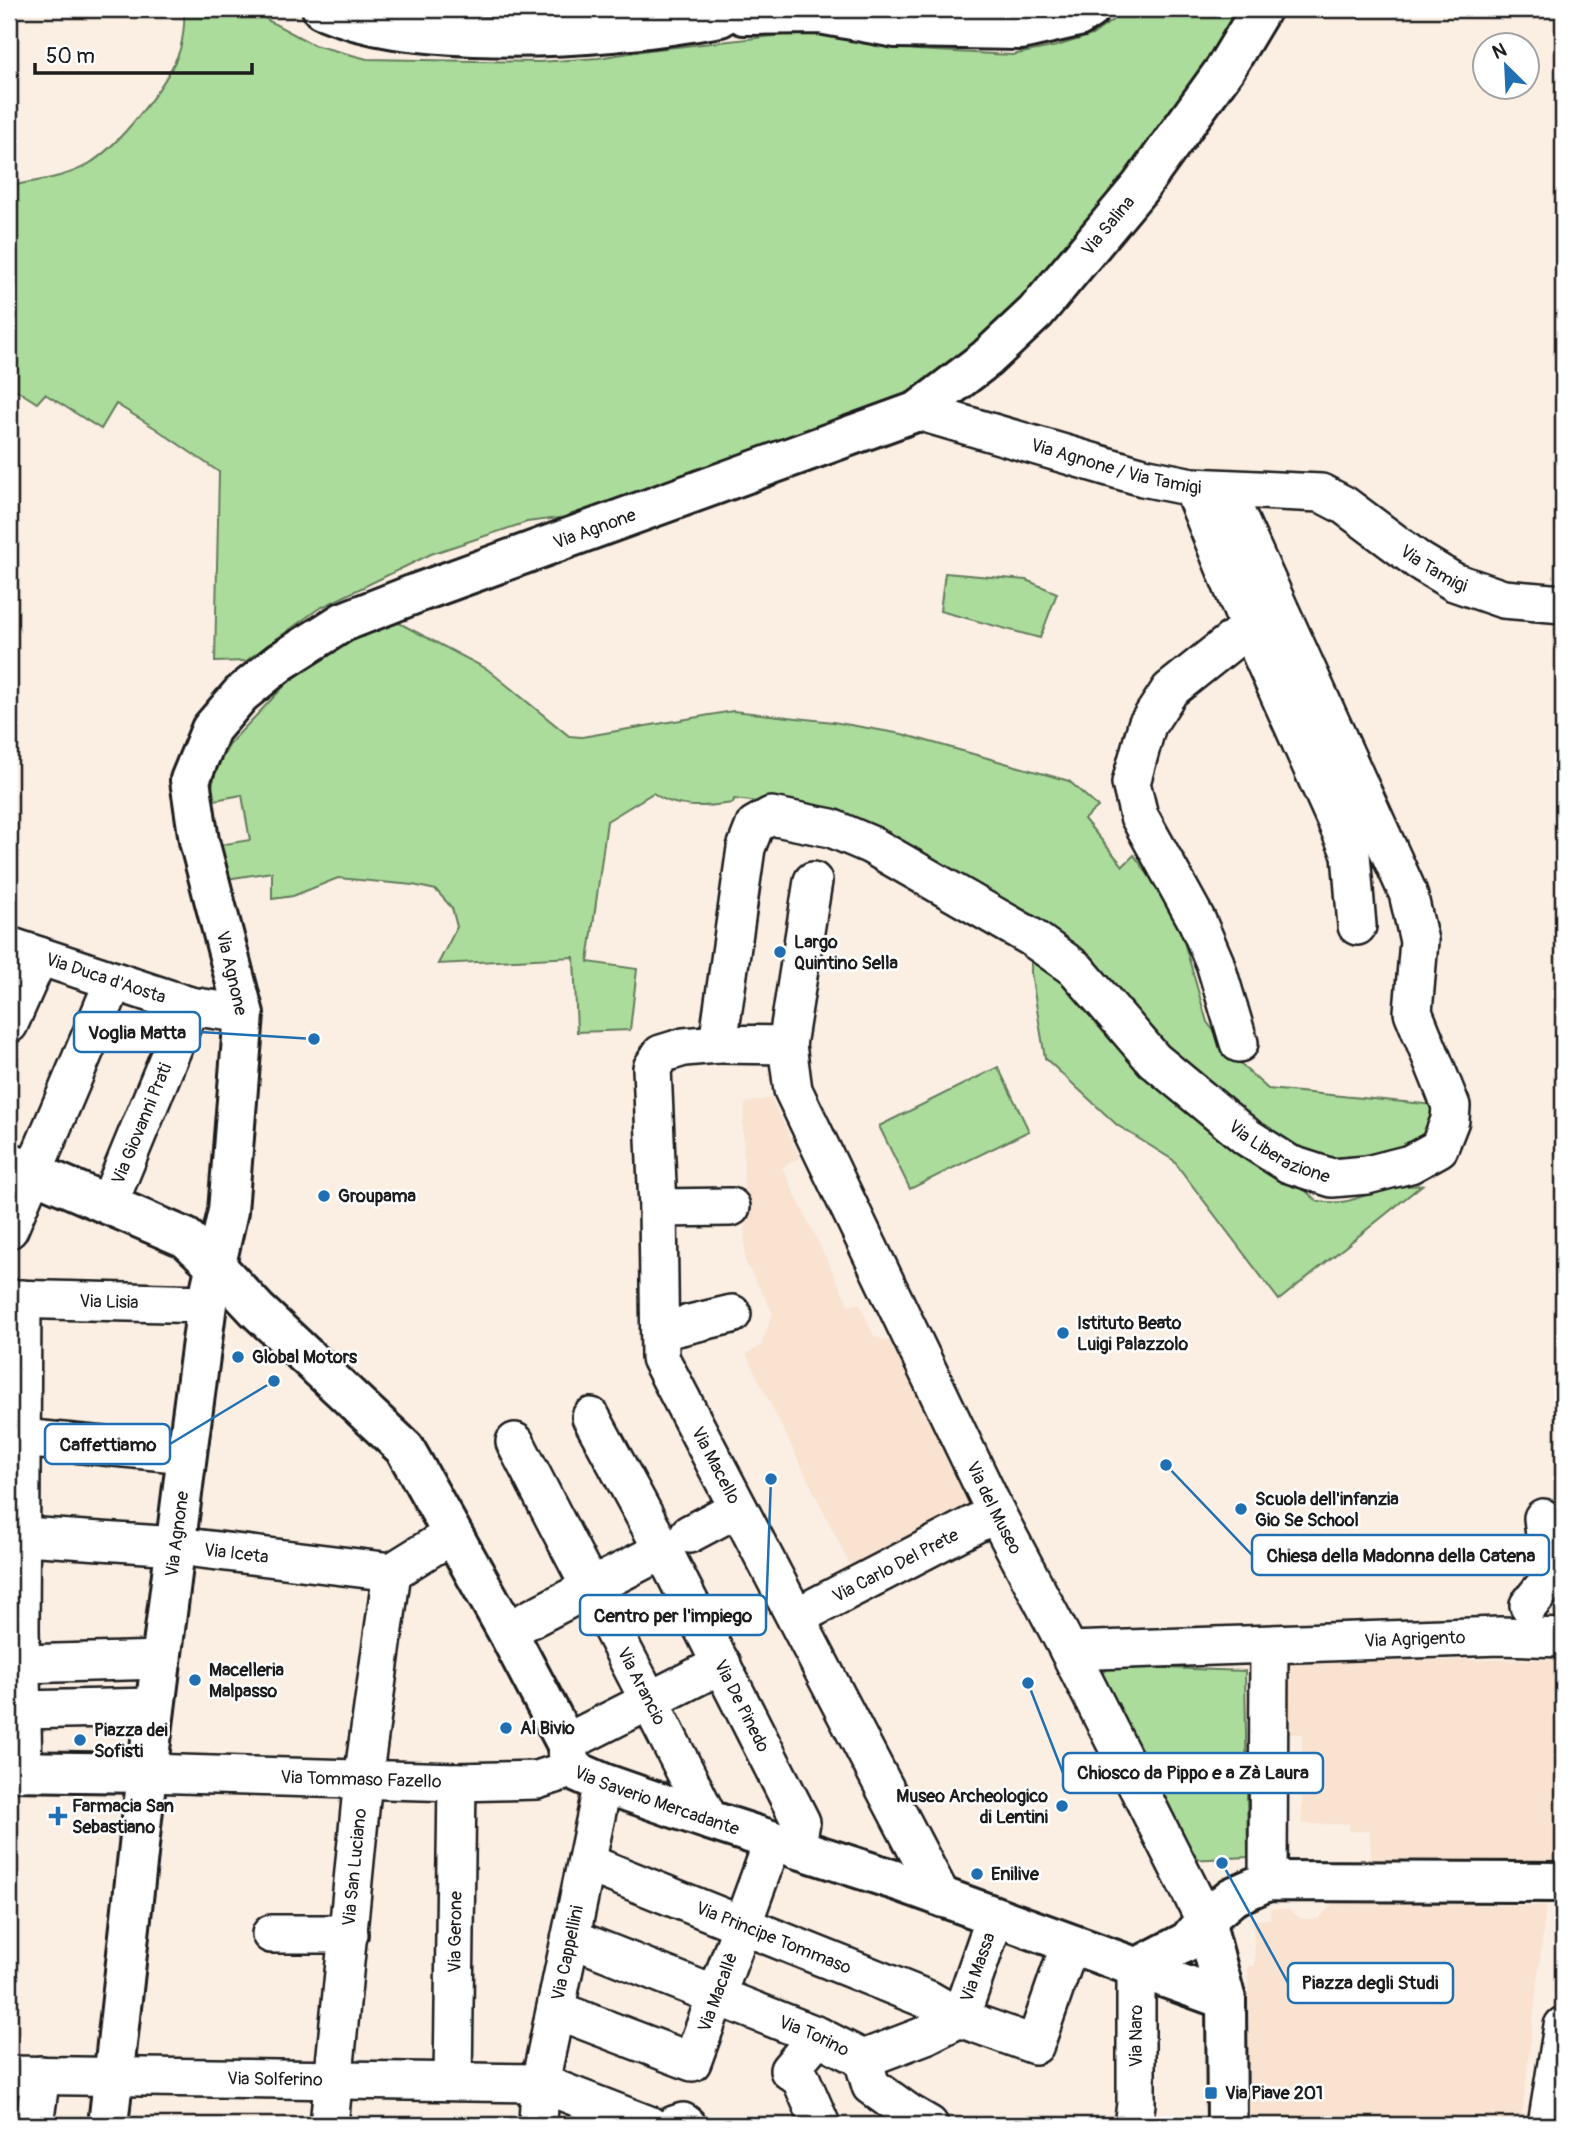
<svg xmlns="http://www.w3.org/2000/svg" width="1572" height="2134" font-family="Pangolin,sans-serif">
<rect width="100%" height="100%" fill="#fbeee3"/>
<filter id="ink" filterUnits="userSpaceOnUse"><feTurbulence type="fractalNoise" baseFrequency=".0143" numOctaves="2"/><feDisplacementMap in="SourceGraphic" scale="14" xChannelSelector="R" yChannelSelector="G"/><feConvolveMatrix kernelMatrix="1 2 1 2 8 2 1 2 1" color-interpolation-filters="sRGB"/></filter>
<g filter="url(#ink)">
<path fill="#f9e2d0" d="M771,1098L800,1158L782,1167L849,1306L859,1303L874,1336L892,1343L974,1509L860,1566L857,1561L850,1565L746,1354L761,1346L773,1313L745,1261L743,1125L745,1103Z
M1456,1660H1563V1801L1558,1866L1371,1861L1370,1831H1349V1824H1302V1734H1288V1663Z
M1337,1900L1546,1906L1521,2125H1250L1248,1966H1255L1253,1920L1270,1919L1271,1909H1288L1301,1919H1318Z"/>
<path fill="#abdc9c" stroke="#647c5c" stroke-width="2" d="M184,9H254L269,21L314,45L367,59L539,62L598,58L649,50L836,29L879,43L917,50L1012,55L1057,46L1092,35L1128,9H1238L1175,113L1111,197L1011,315L928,384L886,410L590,514L527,522L431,554L318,609L246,661L215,662L219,472L155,428L116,404L101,429L45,394L37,403L10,386L9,387V186C34,181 65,178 87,165C118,147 163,89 177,57C183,45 185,22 184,9Z
M945,573L1026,580L1057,593L1040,638L940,611Z
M399,623L487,669L569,736L582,737L733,711L833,722L902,734L1069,781L1098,807L1084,819L1123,866L1134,855L1176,914L1207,1022L1237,1061L1268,1089L1435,1105L1438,1117L1421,1146L1349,1165L1289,1153L1134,1026L835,811L734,799L733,803C706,807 676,810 653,793L607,821L588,962L637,969L630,1030L577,1032L574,957L438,964L457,927L452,908L436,890L413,885L338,878L293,896L272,899V872L226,879L219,845L250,840L242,795L209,801L216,769L231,742L287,683L353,637Z
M1031,958L1059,971L1317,1201C1350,1206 1358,1196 1388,1188C1399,1186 1411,1186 1422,1185L1279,1300L1173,1160L1117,1125L1045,1058L1031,973Z
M998,1067L1029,1131L910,1189L879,1126Z
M1109,1666L1245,1671L1248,1857L1190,1860L1099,1677Z"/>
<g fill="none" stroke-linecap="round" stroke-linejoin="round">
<defs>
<g id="minor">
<path id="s1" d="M918,411L1143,477L1192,487L1321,493L1344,505L1419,561L1454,582L1503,599L1563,604"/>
<path d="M1192,487L1249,627L1170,690L1147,725L1131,783L1139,816L1197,921L1215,963L1239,1043"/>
<path d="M1249,627L1351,854L1357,926"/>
<path id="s2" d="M813,881L787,1045L718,1044L746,848L755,825L771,816L831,828L871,845L1031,937L1076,969L1154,1060L1247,1137L1289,1164L1332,1178L1367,1175L1410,1164L1439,1148L1450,1120L1451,1106L1413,1012L1419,941L1408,893L1225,489"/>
<path id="s3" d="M9,946L190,1006L244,1014"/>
<path d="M9,1024L39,956"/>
<path id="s4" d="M718,1044L684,1047L661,1054L652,1068L658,1208L660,1358L942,1898"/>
<path id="s5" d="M787,1045L793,1090L996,1513L1069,1651L1205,1920"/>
<path id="s6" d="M108,1205L190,1006"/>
<path d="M658,1208L731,1207"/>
<path d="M9,1229L114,981"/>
<path id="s7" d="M9,1299L207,1304"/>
<path d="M22,1299L20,1629L23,1772"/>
<path d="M660,1331L732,1314"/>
<path id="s8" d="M591,1417L663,1550L801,1822L796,1849"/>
<path d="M21,1438L187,1454"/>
<path id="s9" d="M515,1442C579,1568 647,1692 709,1820"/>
<path d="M689,1534L738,1508"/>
<path id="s10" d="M9,1535L177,1546L392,1572L453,1534"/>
<path d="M1529,1605L1550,1579L1543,1518"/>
<path id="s11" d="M796,1617L996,1513"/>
<path d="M507,1631L663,1550"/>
<path id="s12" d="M1069,1651L1500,1636L1563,1638"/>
<path d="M21,1664L162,1660"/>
<path d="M21,1710L155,1707"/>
<path d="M566,1743L722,1664"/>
<path id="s13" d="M147,1773L457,1782L537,1780L571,1769"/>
<path id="s14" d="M587,1863L929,2000L960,2018L995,1917"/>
<path d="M1268,1881L1269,1645"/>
<path d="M271,1934H349"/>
<path id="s15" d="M571,1938L818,2036L863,2059L926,2035L960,2018L1035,2045L1070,1944"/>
<path id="s16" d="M556,2010L692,2062L773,1841"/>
<path d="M818,2036L789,2070L801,2079L821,2125"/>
<path d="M863,2059L871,2086L910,2114L929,2125"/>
<path id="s17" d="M9,2075L540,2083L649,2125"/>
<path id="s18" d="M453,2081L457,1782"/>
<path d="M34,2125L41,2075"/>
<path id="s19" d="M329,2125L363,1779L392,1572"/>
<path id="s20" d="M538,2125L540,2083L603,1783"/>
<path d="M674,2125L683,2122L687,2125"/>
<path d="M1133,2125L1136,2104V1968"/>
<path d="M1547,2125L1563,2026"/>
</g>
<g id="major">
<path d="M322,9C370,29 422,34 474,36C557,39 638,32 720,17"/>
<path d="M744,15L820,14L896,28L1021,30L1078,17L1090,9"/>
<path id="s21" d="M9,1162L186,1238L214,1264L257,1310L405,1449L507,1631L566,1743L571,1769L603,1783L709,1820L901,1882L1226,2000"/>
<path d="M9,1771L147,1773"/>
<path d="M1205,1920L1226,2000L1227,2125"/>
<path d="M1136,1968L1188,1941L1205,1920L1232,1897L1268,1881L1563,1882"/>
<path id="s22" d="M108,2125L147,1773L187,1454L207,1304L228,1211L244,1014L199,841L190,780L211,729L241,694L280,662L343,622L417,593L918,411L986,359L1036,312L1140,187L1225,69L1261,9"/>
</g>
</defs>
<use href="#minor" stroke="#1c1c1c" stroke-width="42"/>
<use href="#major" stroke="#1c1c1c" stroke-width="44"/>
<use href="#minor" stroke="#fff" stroke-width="37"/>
<use href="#major" stroke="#fff" stroke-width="38"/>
</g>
</g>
<g fill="#1f6fb2" stroke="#fff" stroke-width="2.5">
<circle cx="780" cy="952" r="7"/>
<circle cx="324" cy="1196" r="7"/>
<circle cx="1063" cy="1333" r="7"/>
<circle cx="238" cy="1357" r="7"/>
<circle cx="1241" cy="1509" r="7"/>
<circle cx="195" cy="1680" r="7"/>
<circle cx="506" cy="1728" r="7"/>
<circle cx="80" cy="1740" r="7"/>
<circle cx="1062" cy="1806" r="7"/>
<path d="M54.5 1805.5h7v7h7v7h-7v7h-7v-7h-7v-7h7z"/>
<circle cx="977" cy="1874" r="7"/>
<rect x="1204" y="2086" width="14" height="14" rx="3.5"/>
</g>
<g text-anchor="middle" stroke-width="5" stroke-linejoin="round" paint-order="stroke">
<g font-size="18" fill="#1c1c1c" stroke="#fff">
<text dy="6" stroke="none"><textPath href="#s22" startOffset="2466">Via Salina</textPath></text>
<text dy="6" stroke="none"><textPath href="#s1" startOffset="206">Via Agnone / Via Tamigi</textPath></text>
<text dy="6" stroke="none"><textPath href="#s22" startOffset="1855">Via Agnone</textPath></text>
<text dy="6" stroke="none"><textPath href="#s1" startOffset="550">Via Tamigi</textPath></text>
<text transform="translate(232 973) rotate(77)" y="6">Via Agnone</text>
<text dy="6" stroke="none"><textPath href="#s3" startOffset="102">Via Duca d'Aosta</textPath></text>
<text dy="6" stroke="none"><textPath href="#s6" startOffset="88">Via Giovanni Prati</textPath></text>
<text dy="6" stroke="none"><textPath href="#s2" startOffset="1097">Via Liberazione</textPath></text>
<text dy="6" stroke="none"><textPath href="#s7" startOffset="100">Via Lisia</textPath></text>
<text dy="6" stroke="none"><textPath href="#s4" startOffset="486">Via Macello</textPath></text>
<text dy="6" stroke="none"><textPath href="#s5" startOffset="509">Via del Museo</textPath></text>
<text dy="6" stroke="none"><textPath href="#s22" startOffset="595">Via Agnone</textPath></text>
<text dy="6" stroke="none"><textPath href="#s10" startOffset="228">Via Iceta</textPath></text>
<text dy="6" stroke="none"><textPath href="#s11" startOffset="112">Via Carlo Del Prete</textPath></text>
<text dy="6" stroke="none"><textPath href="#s12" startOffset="346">Via Agrigento</textPath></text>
<text dy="6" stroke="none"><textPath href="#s9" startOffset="275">Via Arancio</textPath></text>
<text dy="6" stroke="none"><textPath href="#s8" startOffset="326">Via De Pinedo</textPath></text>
<text dy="6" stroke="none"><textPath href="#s13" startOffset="214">Via Tommaso Fazello</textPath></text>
<text dy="6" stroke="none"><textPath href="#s21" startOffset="950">Via Saverio Mercadante</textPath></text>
<text dy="6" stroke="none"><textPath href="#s19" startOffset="259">Via San Luciano</textPath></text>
<text dy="6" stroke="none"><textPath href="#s18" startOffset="149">Via Gerone</textPath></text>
<text dy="6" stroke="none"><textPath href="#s14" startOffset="201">Via Principe Tommaso</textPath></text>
<text dy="6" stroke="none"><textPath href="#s20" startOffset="175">Via Cappellini</textPath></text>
<text dy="6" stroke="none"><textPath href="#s14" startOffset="458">Via Massa</textPath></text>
<text dy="6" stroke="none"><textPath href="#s16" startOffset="220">Via Macallè</textPath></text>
<text dy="6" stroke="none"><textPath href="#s15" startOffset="262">Via Torino</textPath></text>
<text transform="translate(1136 2036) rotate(-90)" y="6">Via Naro</text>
<text dy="6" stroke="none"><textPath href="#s17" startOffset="266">Via Solferino</textPath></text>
</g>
<g font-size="18" font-weight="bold" fill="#1c1c1c" stroke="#fff" text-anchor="start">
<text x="794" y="948">Largo<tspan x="794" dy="21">Quintino Sella</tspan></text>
<text x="338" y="1202">Groupama</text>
<text x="1077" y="1329">Istituto Beato<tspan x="1077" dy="21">Luigi Palazzolo</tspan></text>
<text x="252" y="1363">Global Motors</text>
<text x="1255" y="1505">Scuola dell'infanzia<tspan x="1255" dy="21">Gio Se School</tspan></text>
<text x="209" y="1676">Macelleria<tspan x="209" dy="21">Malpasso</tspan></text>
<text x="520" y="1734">Al Bivio</text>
<text x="94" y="1736">Piazza dei<tspan x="94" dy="21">Sofisti</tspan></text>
<text x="1048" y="1802" text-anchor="end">Museo Archeologico<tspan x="1048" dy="21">di Lentini</tspan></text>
<text x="72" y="1812">Farmacia San<tspan x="72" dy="21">Sebastiano</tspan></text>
<text x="991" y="1880">Enilive</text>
<text x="1225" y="2099">Via Piave 201</text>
</g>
</g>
<path fill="none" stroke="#1f6fb2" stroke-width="2.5" d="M314 1039L200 1032M274 1381L170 1444M1166 1465L1252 1555M771 1479L766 1615M1028 1683L1063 1773M1222 1863L1288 1983"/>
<g fill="#1f6fb2" stroke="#fff" stroke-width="2.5">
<circle cx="314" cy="1039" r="7"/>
<circle cx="274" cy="1381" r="7"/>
<circle cx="1166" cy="1465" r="7"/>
<circle cx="771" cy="1479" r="7"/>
<circle cx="1028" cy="1683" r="7"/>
<circle cx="1222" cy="1863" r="7"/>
</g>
<g fill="#fff" stroke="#1f6fb2" stroke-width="2.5">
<rect x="74" y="1012" width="126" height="40" rx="7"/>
<rect x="45" y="1424" width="125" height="40" rx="7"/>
<rect x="1252" y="1535" width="297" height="40" rx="7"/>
<rect x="580" y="1595" width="186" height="40" rx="7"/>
<rect x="1063" y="1753" width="260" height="40" rx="7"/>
<rect x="1288" y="1963" width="165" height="40" rx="7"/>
</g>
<g font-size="19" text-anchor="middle" font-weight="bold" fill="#1c1c1c">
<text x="137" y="1039">Voglia Matta</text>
<text x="108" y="1451">Caffettiamo</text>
<text x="1401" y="1562">Chiesa della Madonna della Catena</text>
<text x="673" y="1622">Centro per l'impiego</text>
<text x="1193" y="1779">Chiosco da Pippo e a Zà Laura</text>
<text x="1370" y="1989">Piazza degli Studi</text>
</g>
<rect width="1572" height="2134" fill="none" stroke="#fff" stroke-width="35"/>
<rect x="18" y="18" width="1537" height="2099" fill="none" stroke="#1c1c1c" stroke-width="2.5" filter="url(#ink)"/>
<g transform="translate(1506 66) rotate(336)"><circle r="33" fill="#ffffff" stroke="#a4a4a4" stroke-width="2"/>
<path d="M0-5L12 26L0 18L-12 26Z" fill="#1f6fb2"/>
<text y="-10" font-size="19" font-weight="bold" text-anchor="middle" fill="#1c1c1c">N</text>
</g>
<path d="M35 63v10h217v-10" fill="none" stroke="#1c1c1c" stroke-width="3.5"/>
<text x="46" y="63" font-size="21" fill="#1c1c1c" stroke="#ffffff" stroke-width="5" paint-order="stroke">50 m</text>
</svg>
